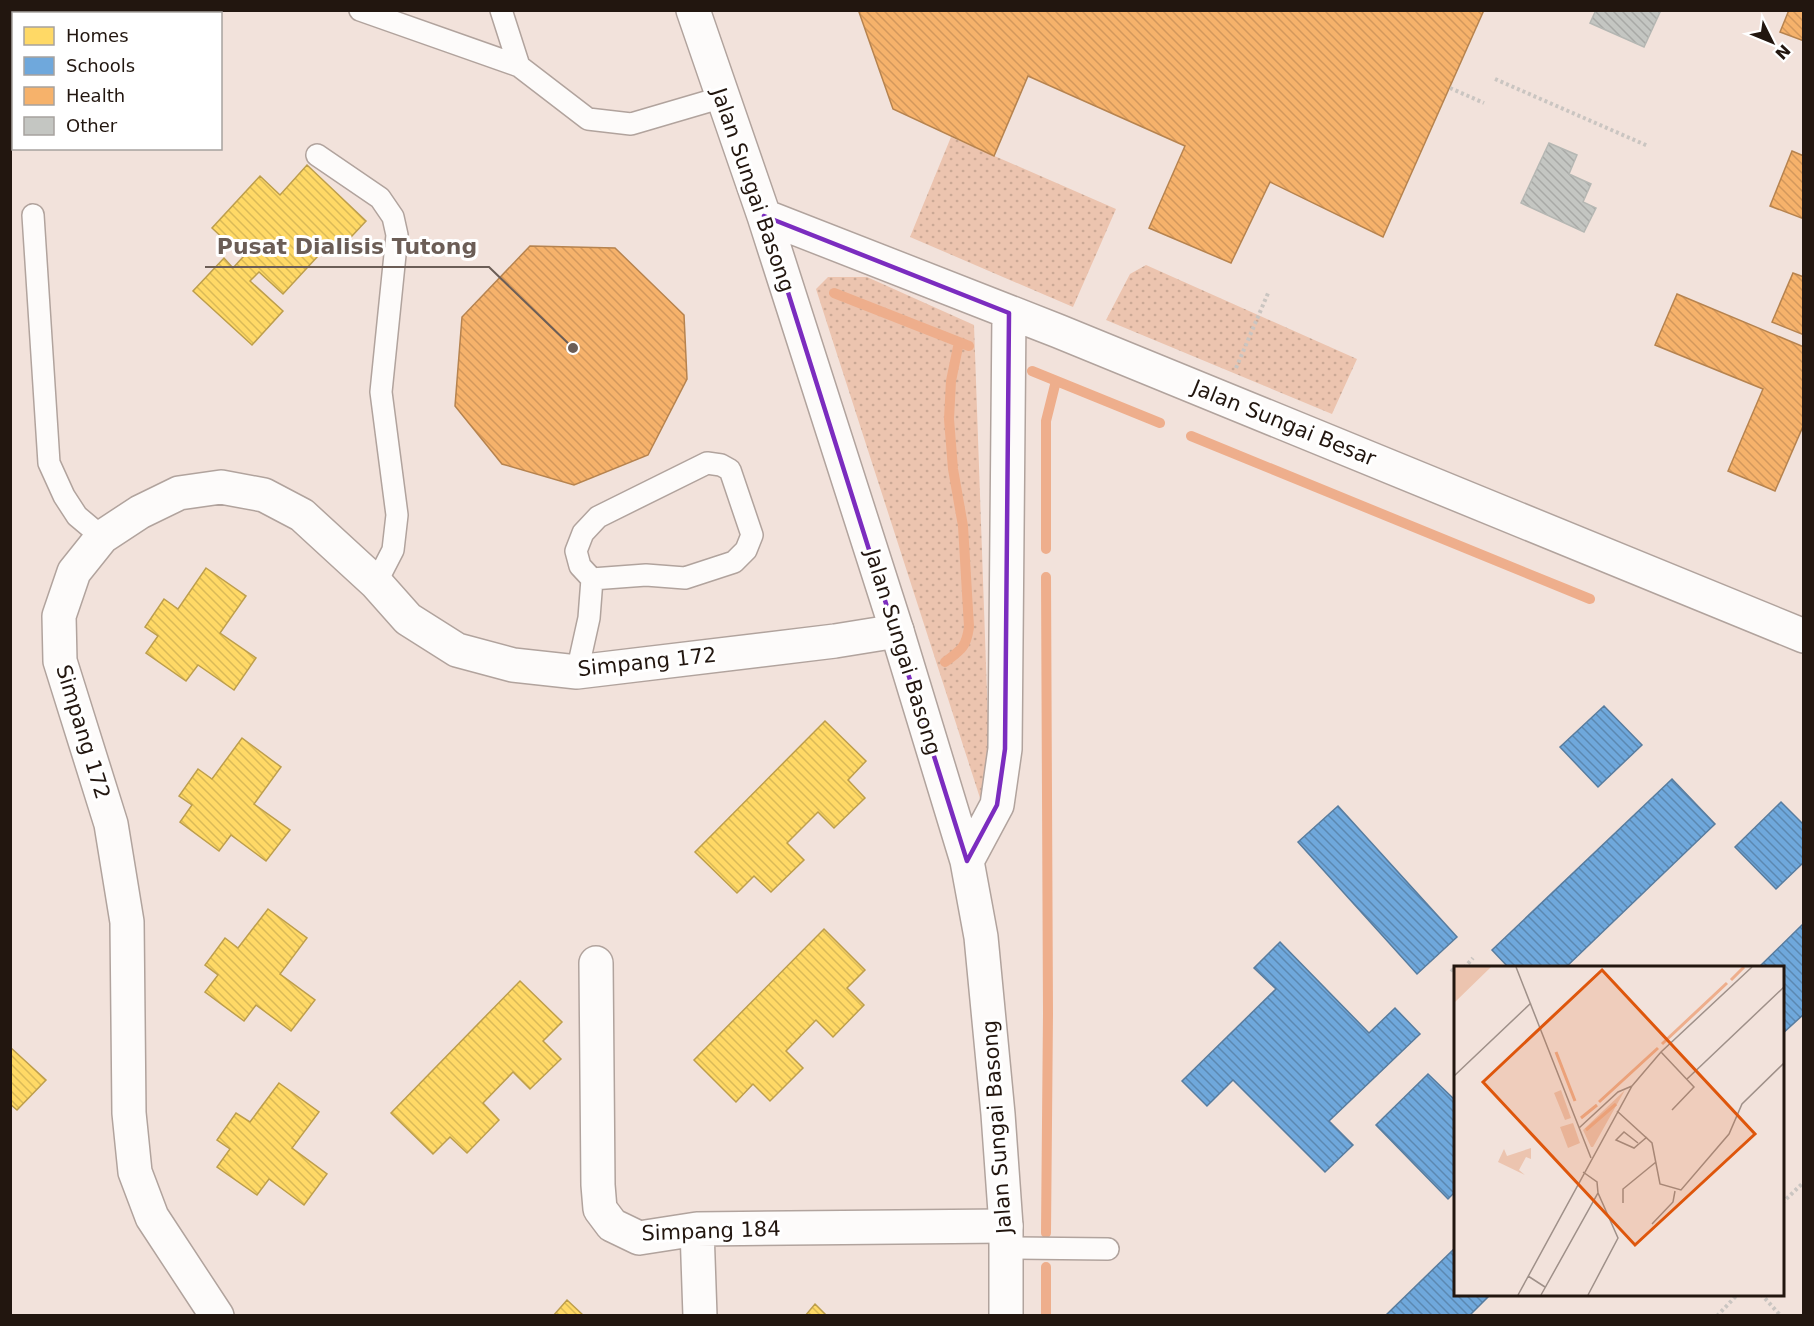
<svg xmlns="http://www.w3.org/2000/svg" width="1814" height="1326" font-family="'DejaVu Sans',sans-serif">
<defs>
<pattern id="grass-dots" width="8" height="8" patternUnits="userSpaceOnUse" patternTransform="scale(1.5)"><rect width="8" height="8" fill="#ecc4af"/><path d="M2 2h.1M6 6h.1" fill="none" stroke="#caa895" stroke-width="1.8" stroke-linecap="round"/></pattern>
<pattern id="homes-back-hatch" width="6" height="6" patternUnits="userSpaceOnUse" patternTransform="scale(1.5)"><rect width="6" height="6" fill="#ffd966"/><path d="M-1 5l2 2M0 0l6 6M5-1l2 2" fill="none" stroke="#daba57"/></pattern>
<pattern id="schools-back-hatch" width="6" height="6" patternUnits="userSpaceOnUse" patternTransform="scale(1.5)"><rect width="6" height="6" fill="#6fa8dc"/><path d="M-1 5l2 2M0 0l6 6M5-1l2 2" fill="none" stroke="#5b88b1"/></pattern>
<pattern id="health-back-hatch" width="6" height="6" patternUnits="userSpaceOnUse" patternTransform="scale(1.5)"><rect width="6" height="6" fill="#f6b26b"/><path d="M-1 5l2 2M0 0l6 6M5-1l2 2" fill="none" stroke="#d3985c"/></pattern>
<pattern id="building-back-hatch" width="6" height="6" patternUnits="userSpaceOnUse" patternTransform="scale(1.5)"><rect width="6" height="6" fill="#c4c6c2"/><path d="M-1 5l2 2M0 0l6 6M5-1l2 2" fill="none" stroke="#a8a9a6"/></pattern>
</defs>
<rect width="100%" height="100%" fill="#f2e2db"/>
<path fill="url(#grass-dots)" d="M951,137L1116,209L1073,307L910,237Z
M1146,265L1357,359L1332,414L1106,320L1130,274Z
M828,277H867L974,325L990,778L980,798L816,289Z"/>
<path fill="url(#homes-back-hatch)" stroke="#bd9e4c" stroke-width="1.5" d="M10,31L14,34V126L10,129Z
M307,165L366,221L338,251L330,243L283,294L259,272L250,281L283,311L252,345L193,291L224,258L233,268L243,257L212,228L260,176L280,195Z
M206,568L246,596L220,633L256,658L234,690L198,665L186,681L146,653L158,636L145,627L164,599L178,609Z
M825,721L866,761L848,780L865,798L834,828L818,812L787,843L804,860L771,892L754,876L737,893L695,852Z
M242,738L281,767L254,804L290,830L266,861L231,835L219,851L180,822L192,805L179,796L198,769L212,779Z
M268,909L307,938L280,974L315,1000L291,1031L256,1005L244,1021L205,992L218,975L205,965L225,938L238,948Z
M824,929L865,970L847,988L864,1005L833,1037L816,1020L786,1051L803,1068L770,1101L753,1084L736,1102L694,1060Z
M520,981L562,1022L543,1041L561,1059L530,1089L513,1072L483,1103L499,1120L467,1153L450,1137L433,1154L391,1113Z
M10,1047L46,1080L17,1110L10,1104Z
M279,1083L319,1112L292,1148L327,1174L304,1205L269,1179L257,1195L217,1167L230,1149L217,1140L236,1113L250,1122Z
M567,1300L584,1316H553Z
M815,1304L827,1316H805Z"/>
<path fill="url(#schools-back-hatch)" stroke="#587c9e" stroke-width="1.5" d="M1604,706L1642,745L1598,787L1560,747Z
M1672,779L1715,824L1565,968H1509L1492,950Z
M1781,802L1804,825V862L1776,889L1735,847Z
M1338,806L1457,937L1417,974L1298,842Z
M1804,923V1014L1782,1034V968H1758Z
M1280,942L1369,1033L1395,1008L1420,1034L1329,1121L1353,1145L1325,1172L1233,1080L1207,1106L1182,1081L1276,989L1254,968Z
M1428,1074L1456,1101V1191L1448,1199L1376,1125Z
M1456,1247V1294H1491L1469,1316H1385Z"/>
<path fill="url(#health-back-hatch)" stroke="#b6834f" stroke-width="1.5" d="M865,10H1484L1383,237L1270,182L1231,263L1149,228L1185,146L1028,76L994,156L893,109L859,12Z
M1789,10H1804V41L1780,32Z
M1792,151L1804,156V219L1770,206Z
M530,246L615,248L684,315L687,379L648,455L574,485L502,464L455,406L462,317Z
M1793,273L1804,277V335L1772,322Z
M1677,294L1804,347V424L1775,491L1728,471L1763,389L1655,345Z"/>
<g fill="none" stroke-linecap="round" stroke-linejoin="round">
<path stroke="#eeae8c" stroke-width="10" d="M834,293L969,346
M1032,371L1160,423
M1191,436L1590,599
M1046,549V421L1056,381
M1046,577L1048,1013L1046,1233
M945,662C961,650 966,648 969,627L963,526L953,469L949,419L951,381L959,342
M1046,1267V1316"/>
</g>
<path fill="url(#building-back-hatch)" stroke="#b5b7b3" stroke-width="1.5" d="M1596,10H1661L1644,47L1590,23Z
M1549,143L1577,155L1569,174L1591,184L1583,202L1596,208L1584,232L1521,203Z"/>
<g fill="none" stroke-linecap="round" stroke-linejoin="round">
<defs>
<path id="service" d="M360,10L519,66L501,10
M519,66L588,119L631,124L723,97
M317,155L380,198L393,217L397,235L381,392L397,515L393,550L376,583
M33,215L49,463L64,496L77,516L102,537
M577,672L589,618L592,579L580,566L576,551L583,533L598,517L707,463L721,465L730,470L752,535L746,550L734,562L685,578L646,575L592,579
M1006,1248L1108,1249"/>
<path id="minor" d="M596,963L598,1185L600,1209L612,1225L639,1238L697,1229L1006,1226
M697,1229L700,1316
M217,1316L152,1217L135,1172L129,1113L127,922L111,824L60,661L59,616L74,572L102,537L140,512L179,493L221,487L264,495L302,515L376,583L408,619L457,650L513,665L577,672L835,641L897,631"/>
<path id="tertiary" d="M693,10L764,216L897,631L967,861L981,937L998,1114L1006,1226V1316
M764,216L1058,331L1804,636
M967,861L997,805L1005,749L1009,313"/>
</defs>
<use href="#service" stroke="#b1a39d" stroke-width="24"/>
<use href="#minor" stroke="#b1a39d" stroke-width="36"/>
<use href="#tertiary" stroke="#b1a39d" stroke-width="36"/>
<path stroke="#cac5c1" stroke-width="4" stroke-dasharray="3 3" stroke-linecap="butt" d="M1495,79L1648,146
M1450,88L1484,103
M1236,368L1269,291
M1464,968L1473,958
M1451,969L1456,973
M1782,1203L1804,1182
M1761,1294L1781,1316
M1717,1316L1738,1294"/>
<use href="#service" stroke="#fdfbfa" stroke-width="21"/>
<use href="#minor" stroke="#fdfbfa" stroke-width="33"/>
<use href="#tertiary" stroke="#fdfbfa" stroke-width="33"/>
</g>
<path fill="none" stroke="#7b2cbf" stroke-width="4.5" stroke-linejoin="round" d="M764,216L1009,313L1005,749L997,805L967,861Z"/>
<g text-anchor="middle" stroke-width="6" stroke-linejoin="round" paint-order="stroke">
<g font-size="21" fill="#22160f" stroke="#fff">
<text transform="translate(753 190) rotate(71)" y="7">Jalan Sungai Basong</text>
<text transform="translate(1284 423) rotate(22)" y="7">Jalan Sungai Besar</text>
<text transform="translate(903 652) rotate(73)" y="7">Jalan Sungai Basong</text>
<text transform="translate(647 662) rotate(-6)" y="7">Simpang 172</text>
<text transform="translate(83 732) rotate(73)" y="7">Simpang 172</text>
<text transform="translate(997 1127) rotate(-94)" y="7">Jalan Sungai Basong</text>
<text transform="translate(711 1231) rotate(-2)" y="7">Simpang 184</text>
</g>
</g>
<g transform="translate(1454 966)">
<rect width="330" height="330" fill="#f2e2db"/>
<path d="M0,1H37L0,37ZM107,124L117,152L111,154L100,127ZM171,124L139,181H137L129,164ZM119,157L126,177L114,182L106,161ZM77,182V193L72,191L65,204L71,209L44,196L50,183L53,190Z" fill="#ecc4af"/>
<path fill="none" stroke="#eeae8c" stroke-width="3" d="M277,14L290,1M208,78L273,17M102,86L121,135M145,136L204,82M127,152L143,139M132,164L162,138"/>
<path fill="none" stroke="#9f9089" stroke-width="1.5" d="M62,1L137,192M207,86L240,121L218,144M0,110L77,37M233,113L330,21M163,145L198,177L206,218L227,224L275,168L288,138L330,97M125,162L164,126L178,120M184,177L170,166L162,174L180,182L193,171M129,206L143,216L144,227M169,237V223L202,196M198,258L219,236L221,225M74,310L91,321M64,329L178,120L207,86L298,1M87,329L144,227L164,272L134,329"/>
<path fill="#de560c" fill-opacity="0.15" stroke="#de560c" stroke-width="3" d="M148,4L301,168L181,279L29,116Z"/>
<rect width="330" height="330" fill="none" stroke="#22160f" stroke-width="3"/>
</g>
<path fill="none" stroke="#6b5d56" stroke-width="2" d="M573 348L489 267H205"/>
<circle fill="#6b5d56" stroke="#fff" stroke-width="2" cx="573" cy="348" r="6"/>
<g font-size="22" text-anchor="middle" font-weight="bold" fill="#6b5d56" stroke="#fff" stroke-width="6" stroke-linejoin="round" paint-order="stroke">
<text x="347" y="254">Pusat Dialisis Tutong</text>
</g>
<rect width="1814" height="1326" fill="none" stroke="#22160f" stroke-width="24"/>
<rect x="12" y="12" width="210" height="138" fill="#ffffff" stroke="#a7a29f" stroke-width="1.5"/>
<rect x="24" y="27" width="30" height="18" fill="#ffd966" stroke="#a7a29f" stroke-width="1.5"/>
<text x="66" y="42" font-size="18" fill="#22160f">Homes</text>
<rect x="24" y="57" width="30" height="18" fill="#6fa8dc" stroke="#a7a29f" stroke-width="1.5"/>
<text x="66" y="72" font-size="18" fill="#22160f">Schools</text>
<rect x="24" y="87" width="30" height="18" fill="#f6b26b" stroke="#a7a29f" stroke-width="1.5"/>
<text x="66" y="102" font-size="18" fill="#22160f">Health</text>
<rect x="24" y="117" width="30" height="18" fill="#c4c6c2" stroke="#a7a29f" stroke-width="1.5"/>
<text x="66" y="132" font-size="18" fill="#22160f">Other</text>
<g transform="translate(1772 42) rotate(133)" stroke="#ffffff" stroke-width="4.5" paint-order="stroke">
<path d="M0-4.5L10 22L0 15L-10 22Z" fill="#22160f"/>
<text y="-9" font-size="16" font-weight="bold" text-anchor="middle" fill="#22160f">N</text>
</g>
</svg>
